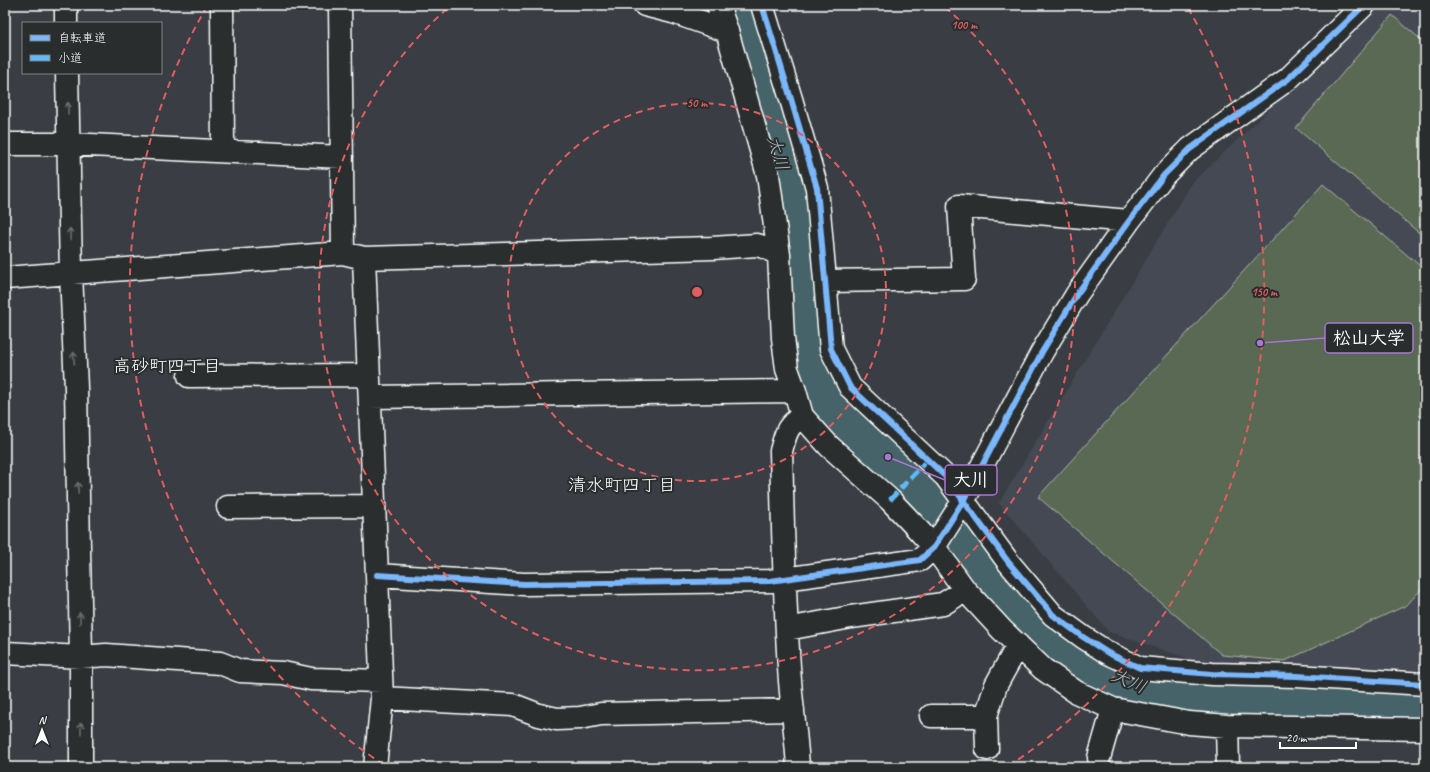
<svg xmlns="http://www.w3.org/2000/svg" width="1430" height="772" font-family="Caveat,'Klee One',sans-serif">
<rect width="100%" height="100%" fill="#3a3e44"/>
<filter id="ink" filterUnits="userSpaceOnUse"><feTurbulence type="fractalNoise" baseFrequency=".025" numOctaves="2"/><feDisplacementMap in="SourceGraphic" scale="8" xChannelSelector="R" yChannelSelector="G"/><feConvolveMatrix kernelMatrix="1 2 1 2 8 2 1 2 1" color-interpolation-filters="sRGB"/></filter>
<g filter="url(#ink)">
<path fill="#454953" d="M1380,5H1398L1425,11V670L1211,666L1109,632L999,503L1192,183Z"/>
<path fill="#5a6952" stroke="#acb4a8" d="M1392,15L1425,43V238L1296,128Z
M1323,184L1425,270V585L1407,605L1285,661L1222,655L1038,497Z"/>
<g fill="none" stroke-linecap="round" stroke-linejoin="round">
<path stroke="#456367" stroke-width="45" d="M733,5L789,188L798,237L806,362L832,406L888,457L979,566L1064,649L1143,690L1243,697L1349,703L1425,704"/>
<defs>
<path id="minor" d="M66,5V23
M222,5L223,151
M340,5L343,253
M645,5L673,12L727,31
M718,5L727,31L768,175L779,255L783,338L787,369L795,391L802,416C786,427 786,433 781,451C783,523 784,595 789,667C791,701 796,733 798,767
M762,5L791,99L817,188L831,349L850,387L946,477L1009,563L1053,615L1083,637L1108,653L1140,668L1212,674L1297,676L1425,684
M67,73L71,273L76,388L81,657V767
M5,144H69L342,157
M364,258L382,698L375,767
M5,278L343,253L364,258L713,248L757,245L767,248L779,255
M825,281L964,279L959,206L1129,221
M189,376L369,375
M370,397L795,391
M802,416L829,446L890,500L912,523L934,547L965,590L1002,630L1043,669L1076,692L1113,709L1189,723L1227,726L1425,729
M228,507L374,506
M377,575L524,584L770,581L920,560L934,547L964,500L1042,352L1077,294L1129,221L1164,175L1190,149L1288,79L1364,5
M787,629L851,617L943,604L965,590
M5,653L81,657L106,655L220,663L240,671L283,673L311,679L381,681
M382,698L513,705L539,715L557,719L580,718L601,714L793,710
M931,716H986
M1227,726L1228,767
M987,749L986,716L996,685L1018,645
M1099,758L1113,709"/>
</defs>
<use href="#minor" stroke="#fff" stroke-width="25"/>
<use href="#minor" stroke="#2a2d2e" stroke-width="22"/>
<path stroke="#60bafa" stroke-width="5" stroke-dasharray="10 5" stroke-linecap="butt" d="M890,500L928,459"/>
<defs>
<path id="cycleway" d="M762,5L791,99L817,188L831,349L850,387L946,477L1009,563L1053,615L1083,637L1108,653L1140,668L1212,674L1297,676L1425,684
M377,575L524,584L770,581L920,560L934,547L964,500L1042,352L1077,294L1129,221L1164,175L1190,149L1288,79L1364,5"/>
</defs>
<use href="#cycleway" stroke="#2a2d2e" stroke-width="8"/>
<use href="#cycleway" stroke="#7ab7fb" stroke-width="6"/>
</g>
<defs><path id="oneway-shaft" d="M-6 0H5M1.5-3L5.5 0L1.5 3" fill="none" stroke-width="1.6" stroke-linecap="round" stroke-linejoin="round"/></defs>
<g stroke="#6a6c6d">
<use href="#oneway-shaft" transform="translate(68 108) rotate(-91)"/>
<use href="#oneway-shaft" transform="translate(70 234) rotate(-91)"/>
<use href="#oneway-shaft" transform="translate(74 358) rotate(-93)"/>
<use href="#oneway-shaft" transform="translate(78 488) rotate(-91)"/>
<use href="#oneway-shaft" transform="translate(80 618) rotate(-91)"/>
<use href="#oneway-shaft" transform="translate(81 728) rotate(-90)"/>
</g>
</g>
<g fill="none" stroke="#e05e5e" stroke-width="2" stroke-dasharray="7 5">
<circle cx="697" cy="292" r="189"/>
<path d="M945 7A378 378 0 1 1 449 7"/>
<path d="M384 765A567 567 0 0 1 206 8M1188 8A567 567 0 0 1 1010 765"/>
</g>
<g text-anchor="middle" stroke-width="4" stroke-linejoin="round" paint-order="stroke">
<g font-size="18" font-style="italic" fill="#abb9bb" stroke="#2a2d2e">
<text transform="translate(778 153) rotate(73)" y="6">大川</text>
<text transform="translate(1129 681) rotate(23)" y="6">大川</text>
</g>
<g font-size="18" fill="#fff" stroke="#2a2d2e">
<text x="167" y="372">高砂町四丁目</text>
<text x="622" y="491">清水町四丁目</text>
</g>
</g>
<circle cx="697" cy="292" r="6" fill="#e05e5e" stroke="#2a2d2e" stroke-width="2"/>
<g font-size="12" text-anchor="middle" font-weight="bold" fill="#e05e5e" stroke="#2a2d2e" stroke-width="4" stroke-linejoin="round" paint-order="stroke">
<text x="964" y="29">100 m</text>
<text x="697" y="107">50 m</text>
<text x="1264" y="296">150 m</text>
</g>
<path fill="none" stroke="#a976d5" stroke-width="1.5" d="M1260 343L1325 338M888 457L945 480"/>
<g fill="#a976d5" stroke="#2a2d2e" stroke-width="1.5">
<circle cx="1260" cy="343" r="4"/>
<circle cx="888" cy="457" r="4"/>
</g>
<g fill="#2a2d2e" stroke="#a976d5" stroke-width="1.5">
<rect x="1325" y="323" width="88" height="30" rx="4"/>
<rect x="945" y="465" width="52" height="30" rx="4"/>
</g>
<g font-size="18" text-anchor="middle" font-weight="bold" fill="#fff">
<text x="1369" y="344">松山大学</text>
<text x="971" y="486">大川</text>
</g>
<rect width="1430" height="772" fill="none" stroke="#2a2d2e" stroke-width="20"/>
<rect x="10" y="10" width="1410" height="752" fill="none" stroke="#fff" stroke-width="1.5" filter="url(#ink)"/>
<rect x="22" y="22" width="140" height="52" fill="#2a2d2e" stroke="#7f8182"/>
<rect x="30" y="35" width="20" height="6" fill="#7ab7fb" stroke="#7f8182"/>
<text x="58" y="42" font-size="12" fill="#ffffff">自転車道</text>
<rect x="30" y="55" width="20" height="6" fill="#60bafa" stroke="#7f8182"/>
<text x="58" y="62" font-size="12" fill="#ffffff">小道</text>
<g transform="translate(42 730)" stroke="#2a2d2e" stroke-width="3" paint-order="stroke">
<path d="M0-3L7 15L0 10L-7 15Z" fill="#ffffff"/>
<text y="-6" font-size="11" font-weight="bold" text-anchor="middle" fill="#ffffff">N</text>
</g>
<path d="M1280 742v6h76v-6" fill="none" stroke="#ffffff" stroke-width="2"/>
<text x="1286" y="742" font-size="12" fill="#ffffff" stroke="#2a2d2e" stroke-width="3" paint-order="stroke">20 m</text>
</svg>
